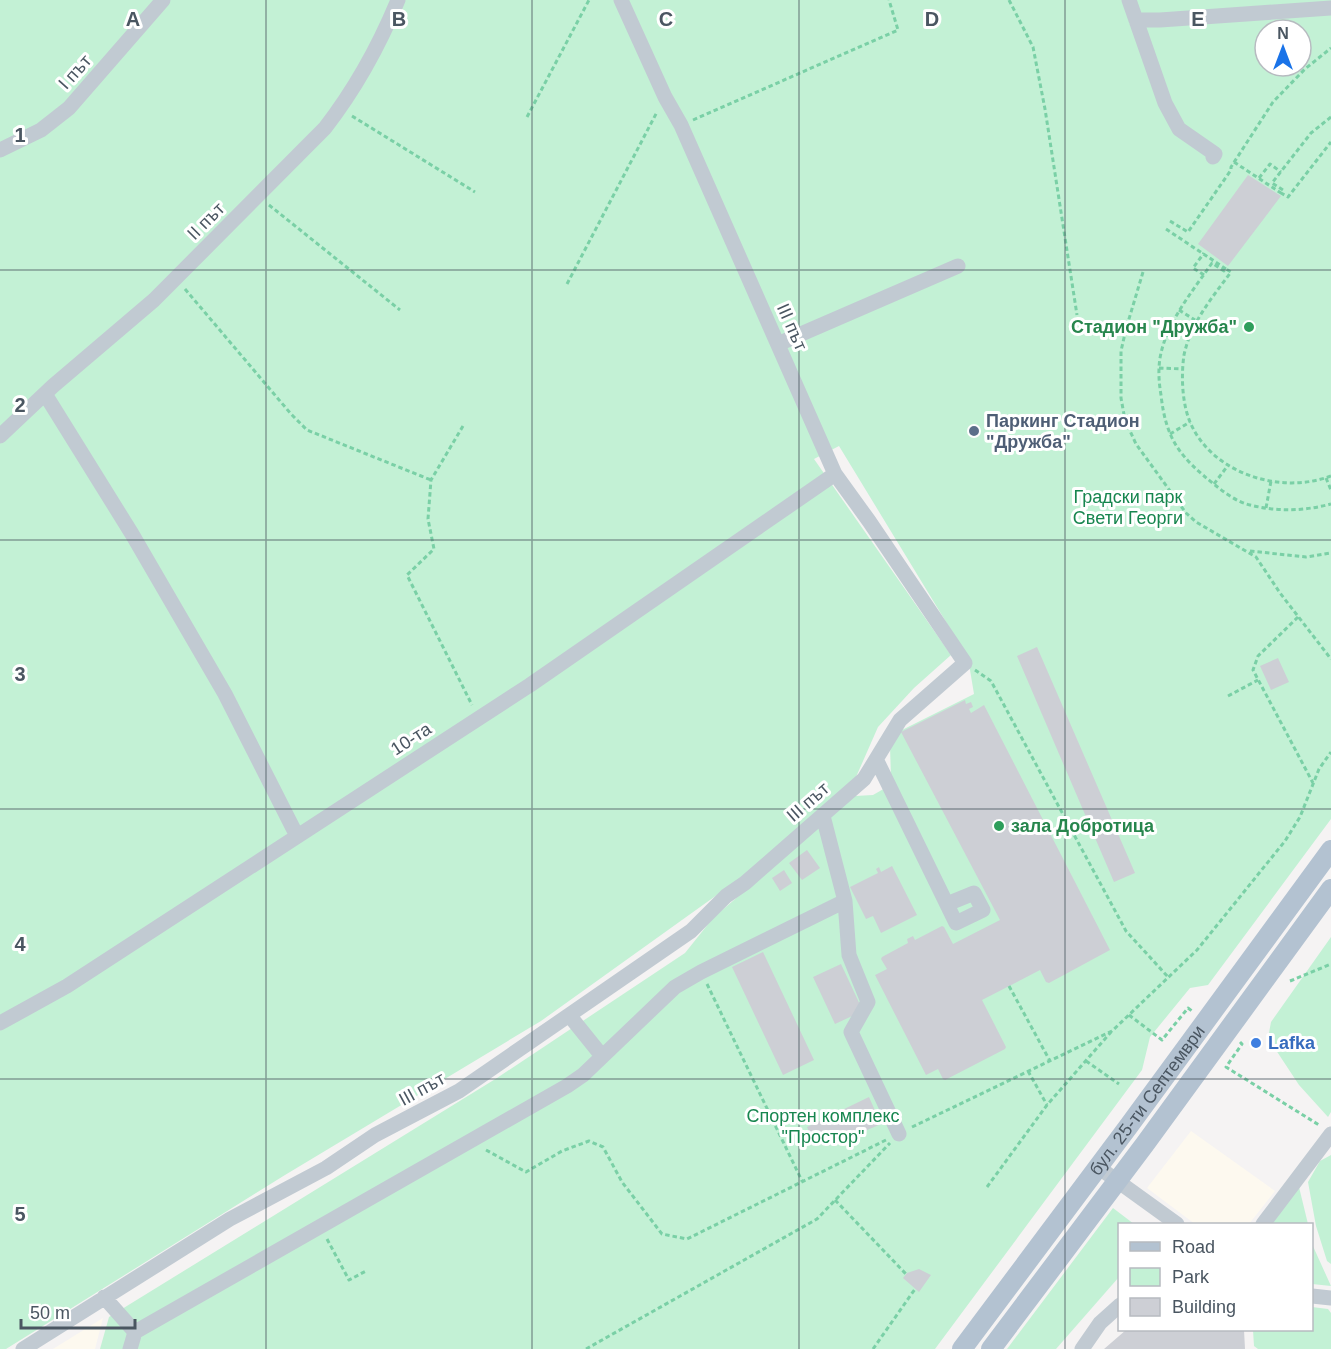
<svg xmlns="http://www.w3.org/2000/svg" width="1331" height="1349" font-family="Helvetica,sans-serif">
<rect width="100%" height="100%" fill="#f5f3f3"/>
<path fill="#fdf9ef" d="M1191,1131L1275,1191L1249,1224H1195L1147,1188Z
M103,1318L95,1349H53Z"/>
<path fill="#c3f1d5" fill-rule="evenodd" d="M0,0H1331V819L1208,985L1190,988L1150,1037L1142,1070L935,1349H100L109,1317L497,1078L685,953L713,918L855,796L873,795L887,787L891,778L890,746L900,731L974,694L968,658L839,446L814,459L951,655L914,688L878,727L856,777L749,872L541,1021L285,1175L6,1349H0ZM1265,30H1301V66H1265Z
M1331,937V1112L1328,1117L1299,1085L1268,1038L1271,1022Z
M1331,1155V1264L1327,1261L1316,1226L1308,1182L1320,1161Z
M1299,1187L1308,1224H1272Z
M1113,1208L1134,1224H1120L1119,1277L1056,1349H1007Z
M1312,1240V1244L1331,1286L1312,1284Z
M1312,1307L1328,1309L1331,1313V1349H1258L1254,1346L1253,1330H1312Z"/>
<path fill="#cdcfd5" d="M1248,175L1281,196L1228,266L1198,244Z
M1037,647L1135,873L1114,882L1017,656Z
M1278,658L1289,682L1271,690L1260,666Z
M965,700L966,704L971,702L973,707L969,709L971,713L984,705L1110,950L1049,983L1046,982L1040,970L982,1000L1006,1047L1005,1049L945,1080L943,1079L938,1069L926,1075L875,975L887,969L881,959L882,957L908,943L907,939L913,936L915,940L942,926L944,927L953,944L1000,920L901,732Z
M807,850L820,868L802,880L789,863Z
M892,866L917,915L881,933L873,916L866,919L850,887L878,873L876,869L879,867L881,872Z
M784,870L792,883L780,891L772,878Z
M763,952L814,1060L783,1075L732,967Z
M841,964L863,1011L835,1024L813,977Z
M869,1097L881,1124L842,1141L839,1136L816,1146L807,1127Z
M919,1269L931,1275L919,1292L903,1278L907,1273Z
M1126,1330H1244L1245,1349H1104Z"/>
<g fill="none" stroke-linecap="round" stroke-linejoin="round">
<path stroke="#7ad0a6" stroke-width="3" stroke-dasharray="4.5 3" stroke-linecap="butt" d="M1009,0L1033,47L1045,109L1077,315
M352,116L475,192
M527,117L589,0
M1331,117L1311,133L1272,183L1283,190L1281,193L1288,197L1331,142
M693,120L898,30L889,0
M1234,162L1281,193
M1259,178L1270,164L1281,172
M269,205L400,310
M1170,221L1188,232L1231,170V167L1273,102L1305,69L1331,48
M1166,229L1226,269
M1143,272L1126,329L1121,351V398L1125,420L1136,444L1186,513L1196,522L1256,557L1280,593L1331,659
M1204,275L1193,268L1204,253
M567,284L657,112
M185,289L291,414L307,430L431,480
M1179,310L1195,320
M1159,368L1183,369
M463,426L431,480L428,519L434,549L407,575L472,705
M1170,434L1190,422
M1331,476C1281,495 1212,474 1190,422C1182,403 1181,375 1184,355C1191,322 1212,298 1231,272L1226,269L1224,271L1212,263C1192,292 1166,323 1160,358C1158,371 1159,383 1161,395C1166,440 1180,457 1215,485C1225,493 1237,502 1250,505C1278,512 1304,511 1331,504
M1326,478L1331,490
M1214,484L1229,464
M1266,508L1271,481
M1250,551L1306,557L1331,553
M1298,617L1258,656L1253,670L1313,783
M975,670L991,681L1126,931L1169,978
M1228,696L1258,680
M1290,981L1331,964
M707,984L802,1181
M1009,986L1050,1061
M1129,1015L1162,1040L1188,1008L1192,1011
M1240,1042L1242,1044L1226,1067L1319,1125
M1086,1061L1119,1084
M1028,1071L1047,1105
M912,1127L1112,1031L1197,950L1285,841L1300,817L1319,769L1331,752
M486,1150L526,1172L562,1151L589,1141L603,1147L622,1182L662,1234L687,1239L886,1140
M987,1187L1047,1105L1111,1032
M835,1200L906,1274
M327,1239L349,1280L366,1271
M586,1349L817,1219L890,1143
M873,1349L915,1289"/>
<path stroke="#c1cad2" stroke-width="15" d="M1129,0L1165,103L1179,129L1215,154L1213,157
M1136,20H1160L1331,8
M0,150L41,130L69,108L163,0
M778,344L958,266
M45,394L132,534L225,694L297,836
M0,436L53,386L154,300L325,128C356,88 379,46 398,0
M877,761L956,923L983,910L974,893L947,904
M823,816L845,901L849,955L868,1002L851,1032L899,1134
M569,1015L602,1056
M0,1023L67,986L530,685L835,474
M1098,1167L1177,1224
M1263,1224L1331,1134
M1312,1296L1331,1298
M104,1297L135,1332
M23,1349L230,1219L326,1168L375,1135L459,1091L691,931L726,896L745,883L864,779L900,720L965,663L869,521L835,474L681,125L665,97L621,0
M130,1349L135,1332L567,1086L583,1075L675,987L701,972L845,901
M1082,1349L1100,1323L1120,1305"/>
<g stroke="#b3c2d1" stroke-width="20">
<path id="s1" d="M962,1349L1128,1127L1331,850"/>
<path d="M991,1349L1145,1144L1331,889"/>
</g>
</g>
<path fill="none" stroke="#4a5661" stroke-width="1.5" stroke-opacity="0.55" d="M266,0V1349M532,0V1349M799,0V1349M1065,0V1349M0,270H1331M0,540H1331M0,809H1331M0,1079H1331"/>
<g fill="#2e9e5b" stroke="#fff" stroke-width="2">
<circle cx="1249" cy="327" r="6"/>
<circle cx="999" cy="826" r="6"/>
</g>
<circle fill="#5c6f8a" stroke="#fff" stroke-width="2" cx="974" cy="431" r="6"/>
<circle fill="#3f7fe0" stroke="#fff" stroke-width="2" cx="1256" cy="1043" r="6"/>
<g text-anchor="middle" stroke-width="6" stroke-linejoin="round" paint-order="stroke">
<g font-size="18" fill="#4a5661" stroke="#fff">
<text transform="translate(75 72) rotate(-48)" y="6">І път</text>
<text transform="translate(206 221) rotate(-45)" y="6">ІІ път</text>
<text transform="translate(792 327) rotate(66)" y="6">ІІІ път</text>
<text transform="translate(411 739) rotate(-33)" y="6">10-та</text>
<text transform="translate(808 802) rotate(-41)" y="6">ІІІ път</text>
<text transform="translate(422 1089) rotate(-29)" y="6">ІІІ път</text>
<text dy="6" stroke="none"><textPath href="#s1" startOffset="310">бул. 25-ти Септември</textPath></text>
</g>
<g font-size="18" font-weight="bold" fill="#27864d" stroke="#fff" text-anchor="end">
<text x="1237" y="333">Стадион "Дружба"</text>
<text x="1011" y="832" text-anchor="start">зала Добротица</text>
</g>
<g font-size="18" font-weight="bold" fill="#4e5e75" stroke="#fff" text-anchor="start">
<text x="986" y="427">Паркинг Стадион<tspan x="986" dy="21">"Дружба"</tspan></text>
</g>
<g font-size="18" fill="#17864f" stroke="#fff">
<text x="1128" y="503">Градски парк<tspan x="1128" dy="21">Свети Георги</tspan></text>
<text x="823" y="1122">Спортен комплекс<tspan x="823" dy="21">"Простор"</tspan></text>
</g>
<g font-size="18" font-weight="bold" fill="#366cbe" stroke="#fff" text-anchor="start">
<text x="1268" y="1049">Lafka</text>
</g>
</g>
<g font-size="20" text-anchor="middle" font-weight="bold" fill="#4a5661" stroke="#fff" stroke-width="6" stroke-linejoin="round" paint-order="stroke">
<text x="133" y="26">A</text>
<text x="399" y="26">B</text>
<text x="666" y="26">C</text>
<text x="932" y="26">D</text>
<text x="1198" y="26">E</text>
<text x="20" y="142">1</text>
<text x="20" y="412">2</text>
<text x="20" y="681">3</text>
<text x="20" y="951">4</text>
<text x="20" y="1221">5</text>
</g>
<rect x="1118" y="1223" width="195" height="108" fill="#ffffff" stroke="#b7bbc0" stroke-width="1.5"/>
<rect x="1130" y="1242" width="30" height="9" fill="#b3c2d1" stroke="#b7bbc0" stroke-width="1.5"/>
<text x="1172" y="1253" font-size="18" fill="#4a5661">Road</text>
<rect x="1130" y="1268" width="30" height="18" fill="#c3f1d5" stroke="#b7bbc0" stroke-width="1.5"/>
<text x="1172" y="1283" font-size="18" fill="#4a5661">Park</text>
<rect x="1130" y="1298" width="30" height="18" fill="#cdcfd5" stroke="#b7bbc0" stroke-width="1.5"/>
<text x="1172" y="1313" font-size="18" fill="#4a5661">Building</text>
<g transform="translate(1283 48)"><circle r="28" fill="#ffffff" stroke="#b7bbc0" stroke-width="1.5"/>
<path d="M0-4.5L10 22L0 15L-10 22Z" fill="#1a73e8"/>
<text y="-9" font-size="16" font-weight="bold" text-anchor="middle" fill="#4a5661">N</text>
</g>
<path d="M21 1319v9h114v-9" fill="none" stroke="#4a5661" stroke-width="3"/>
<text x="30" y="1319" font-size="18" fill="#4a5661" stroke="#ffffff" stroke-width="4.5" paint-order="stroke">50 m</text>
</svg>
